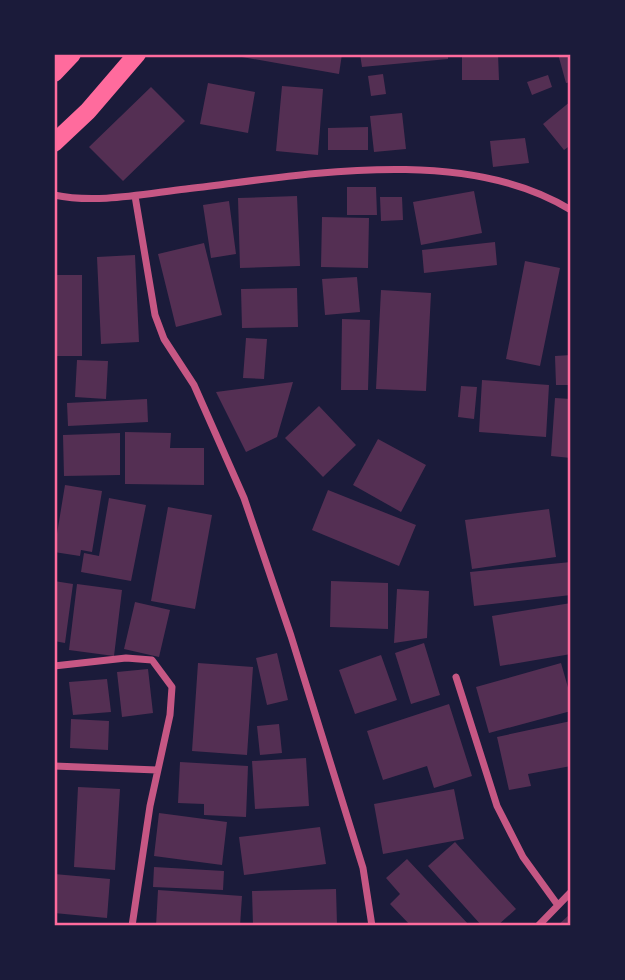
<svg xmlns="http://www.w3.org/2000/svg" width="625" height="980" font-family="Barlow,sans-serif">
<rect width="100%" height="100%" fill="#1b1b3a"/>
<path fill="#542f53" d="M225,54H342L339,74Z
M360,54H448V59L362,67Z
M462,54H498L499,80H462Z
M558,54H571V82L566,83Z
M383,74L386,94L371,96L368,76Z
M548,75L552,87L532,95L527,82Z
M208,83L255,92L248,133L200,124Z
M282,86L323,89L318,155L276,151Z
M151,87L185,121L123,181L89,147Z
M571,101V145L564,150L543,124Z
M402,113L406,149L374,152L370,116Z
M368,127V150H328V128Z
M525,138L529,163L493,167L490,141Z
M347,187H376L377,215H347Z
M474,191L482,233L421,245L413,202Z
M297,196L300,266L240,268L238,198Z
M380,197H402L403,220L381,221Z
M229,201L236,254L211,258L203,205Z
M322,217L369,218L368,268L321,267Z
M495,242L497,265L424,273L422,250Z
M204,243L222,315L176,327L158,254Z
M135,255L139,342L101,344L97,257Z
M525,261L560,268L540,366L506,359Z
M54,275H82V356H54Z
M357,277L360,312L325,315L322,279Z
M297,288L298,327L242,328L241,289Z
M381,290L431,293L426,391L376,389Z
M342,319L370,320L368,390H341Z
M246,338L267,339L264,379L243,378Z
M571,355V385H556L555,356Z
M77,360L108,361L106,399L75,397Z
M482,380L549,385L546,437L479,432Z
M293,382L277,437L246,452L216,392Z
M461,386L477,387L474,419L458,417Z
M555,398L571,399V458L551,456Z
M147,399L148,422L68,426L67,403Z
M319,406L356,445L323,477L285,438Z
M125,432L171,433L170,448H204V485L125,484Z
M120,433V475L64,476L63,435Z
M378,439L426,465L401,512L353,485Z
M65,485L102,491L92,552L81,550L80,556L54,552Z
M328,490L416,525L399,566L312,530Z
M109,498L146,505L131,581L81,572L84,553L99,556Z
M168,507L212,515L195,609L151,601Z
M549,509L556,557L472,569L465,520Z
M571,562V595L474,606L470,572Z
M54,581L73,584L65,643L54,641Z
M331,581L388,583V629L330,627Z
M77,584L122,590L114,656L69,650Z
M397,589L429,591L427,638L394,643Z
M135,602L170,610L159,657L124,649Z
M571,603V654L500,666L492,616Z
M424,643L440,695L411,704L395,653Z
M277,653L288,700L267,705L256,658Z
M381,655L397,700L355,714L339,670Z
M198,663L253,667L247,755L192,751Z
M561,663L571,698V711L489,733L476,687Z
M148,669L153,713L122,717L117,672Z
M107,679L111,712L73,715L69,682Z
M449,704L472,776L434,788L427,766L383,780L367,731Z
M71,719L109,721L108,750L70,748Z
M571,721V766L528,774L531,786L509,790L497,737Z
M279,724L282,753L260,755L257,726Z
M306,758L309,806L255,809L252,761Z
M180,762L248,766L246,817L204,815V804L178,803Z
M78,787L120,789L115,870L74,867Z
M454,789L464,839L383,854L374,804Z
M159,813L227,822L222,865L154,856Z
M320,827L326,864L244,875L239,837Z
M455,842L516,909L497,926H482L428,866Z
M407,859L470,926H411L390,904L400,894L386,878Z
M154,867L224,871L223,890L153,887Z
M54,874L110,879L107,918L54,913Z
M336,889L337,925L253,926L252,891Z
M158,890L242,896L240,926H156Z
M569,915L571,926H557Z"/>
<g fill="none" stroke-linecap="round" stroke-linejoin="round">
<path stroke="#c65784" stroke-width="7" d="M54,195C96,204 143,194 186,189C304,175 464,144 571,210
M135,196L155,315L164,339L194,385L244,498L291,636L363,868L372,926
M54,666L126,658L152,660L172,687L170,715L150,806L132,926
M456,677L497,806L523,857L557,904
M54,766L157,770
M538,926L571,892"/>
<path stroke="#ff6b9d" stroke-width="18" d="M54,73L72,54
M54,143L88,111L137,54"/>
</g>
<rect width="625" height="980" fill="none" stroke="#1b1b3a" stroke-width="112"/>
<rect x="56" y="56" width="513" height="868" fill="none" stroke="#ff6b9d" stroke-width="2.5"/>
</svg>
